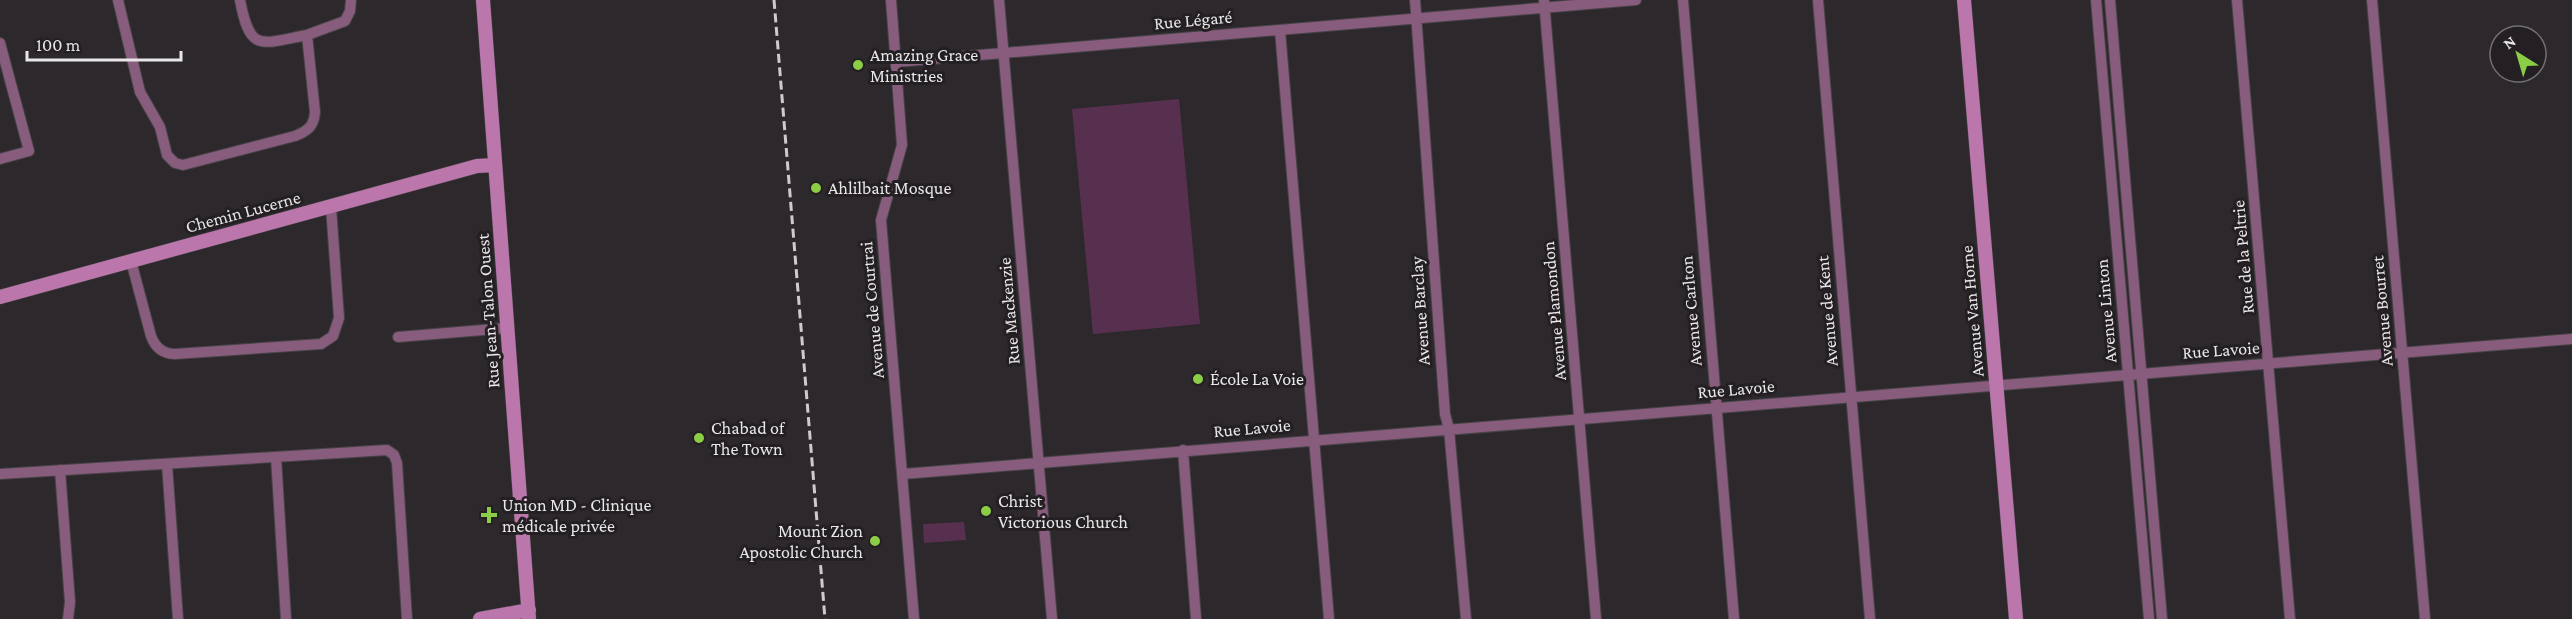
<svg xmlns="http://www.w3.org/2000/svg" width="2572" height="619" font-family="'Crimson Pro',serif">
<rect width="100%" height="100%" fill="#2d282c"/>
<path fill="#58304f" d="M1179,99L1200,324L1093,334L1072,109Z
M964,522L966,540L924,543L923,524Z"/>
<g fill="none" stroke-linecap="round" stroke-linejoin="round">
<defs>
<path id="street" d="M118,0L140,92L160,127L167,155L175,163L183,165L295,136C308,131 314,126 315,112L307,35C260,44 250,53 240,0
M891,0L902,145L881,220L914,619
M999,0L1052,619
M1415,0L1445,414L1449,429L1466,619
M1544,0L1596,619
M1683,0L1734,619
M1818,0L1870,619
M2096,0L2149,619
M2110,0L2162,619
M2237,0L2290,619
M2372,0L2425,619
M1280,30L1329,619
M307,35L345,21L350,11L351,0
M0,43L29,151L0,159
M896,62L1636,0
M131,261L151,336C155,347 163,354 175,354L321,344L333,336L339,318L331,207
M398,337L507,328
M1183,450L1196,619
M276,457L286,619
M167,464L178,619
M60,470L70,602L68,619
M0,474L387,450L394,455L397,463L407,619
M903,474L2572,339"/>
<path id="secondary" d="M483,0L529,619
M1964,0L2016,619
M0,297L477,166L495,165
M480,619L529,610"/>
</defs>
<use href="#street" stroke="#474346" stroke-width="12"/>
<use href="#secondary" stroke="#474346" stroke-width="15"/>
<use href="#street" stroke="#875c7d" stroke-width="10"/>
<use href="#secondary" stroke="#bb77ab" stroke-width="14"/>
<path stroke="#cecacd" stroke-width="3" stroke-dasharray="9 4.5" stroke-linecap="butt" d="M774,0L825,619"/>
</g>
<g fill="#8bce46" stroke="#231f22" stroke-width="2">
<circle cx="858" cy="65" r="6"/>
<circle cx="816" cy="188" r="6"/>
<circle cx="1198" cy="379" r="6"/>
<circle cx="699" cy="438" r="6"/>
<circle cx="986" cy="511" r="6"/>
<path d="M486 506h6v6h6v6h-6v6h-6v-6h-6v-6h6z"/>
<circle cx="875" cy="541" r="6"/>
</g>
<g text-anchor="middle" stroke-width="6" stroke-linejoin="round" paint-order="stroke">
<g font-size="18" fill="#e9e6e8" stroke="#231f22">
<text transform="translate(1193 20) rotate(-5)" y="6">Rue Légaré</text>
<text transform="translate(243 212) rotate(-15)" y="6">Chemin Lucerne</text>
<text transform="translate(2243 257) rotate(-95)" y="6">Rue de la Peltrie</text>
<text transform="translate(872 310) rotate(-95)" y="6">Avenue de Courtrai</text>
<text transform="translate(488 311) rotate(-94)" y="6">Rue Jean-Talon Ouest</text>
<text transform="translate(1009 311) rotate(-95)" y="6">Rue Mackenzie</text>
<text transform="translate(1420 311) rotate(-94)" y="6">Avenue Barclay</text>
<text transform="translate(1554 311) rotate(-95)" y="6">Avenue Plamondon</text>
<text transform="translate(1691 311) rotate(-95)" y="6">Avenue Carlton</text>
<text transform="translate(1827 311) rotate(-95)" y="6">Avenue de Kent</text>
<text transform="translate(1972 311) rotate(-95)" y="6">Avenue Van Horne</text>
<text transform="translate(2106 311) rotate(-95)" y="6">Avenue Linton</text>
<text transform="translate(2382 311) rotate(-95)" y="6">Avenue Bourret</text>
<text transform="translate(2221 350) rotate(-4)" y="6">Rue Lavoie</text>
<text transform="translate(1736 389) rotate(-5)" y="6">Rue Lavoie</text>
<text transform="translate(1252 428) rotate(-5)" y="6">Rue Lavoie</text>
</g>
<g font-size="18" fill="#e9e6e8" stroke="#231f22" text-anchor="start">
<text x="870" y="61">Amazing Grace<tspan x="870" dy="21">Ministries</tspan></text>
<text x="828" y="194">Ahlilbait Mosque</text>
<text x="1210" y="385">École La Voie</text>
<text x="711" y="434">Chabad of<tspan x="711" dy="21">The Town</tspan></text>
<text x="998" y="507">Christ<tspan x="998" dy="21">Victorious Church</tspan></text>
<text x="502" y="511">Union MD - Clinique<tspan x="502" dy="21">médicale privée</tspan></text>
<text x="863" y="537" text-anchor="end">Mount Zion<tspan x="863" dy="21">Apostolic Church</tspan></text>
</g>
</g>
<g transform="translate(2518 54) rotate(323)"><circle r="28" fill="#231f22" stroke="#726f71" stroke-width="1.5"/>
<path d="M0-4.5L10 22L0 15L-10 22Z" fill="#8bce46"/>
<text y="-9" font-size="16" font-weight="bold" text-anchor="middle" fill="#e9e6e8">N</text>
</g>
<path d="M27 51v9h154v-9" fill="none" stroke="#e9e6e8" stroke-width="3"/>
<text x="36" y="51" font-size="18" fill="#e9e6e8" stroke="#231f22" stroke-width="4.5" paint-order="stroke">100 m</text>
</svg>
